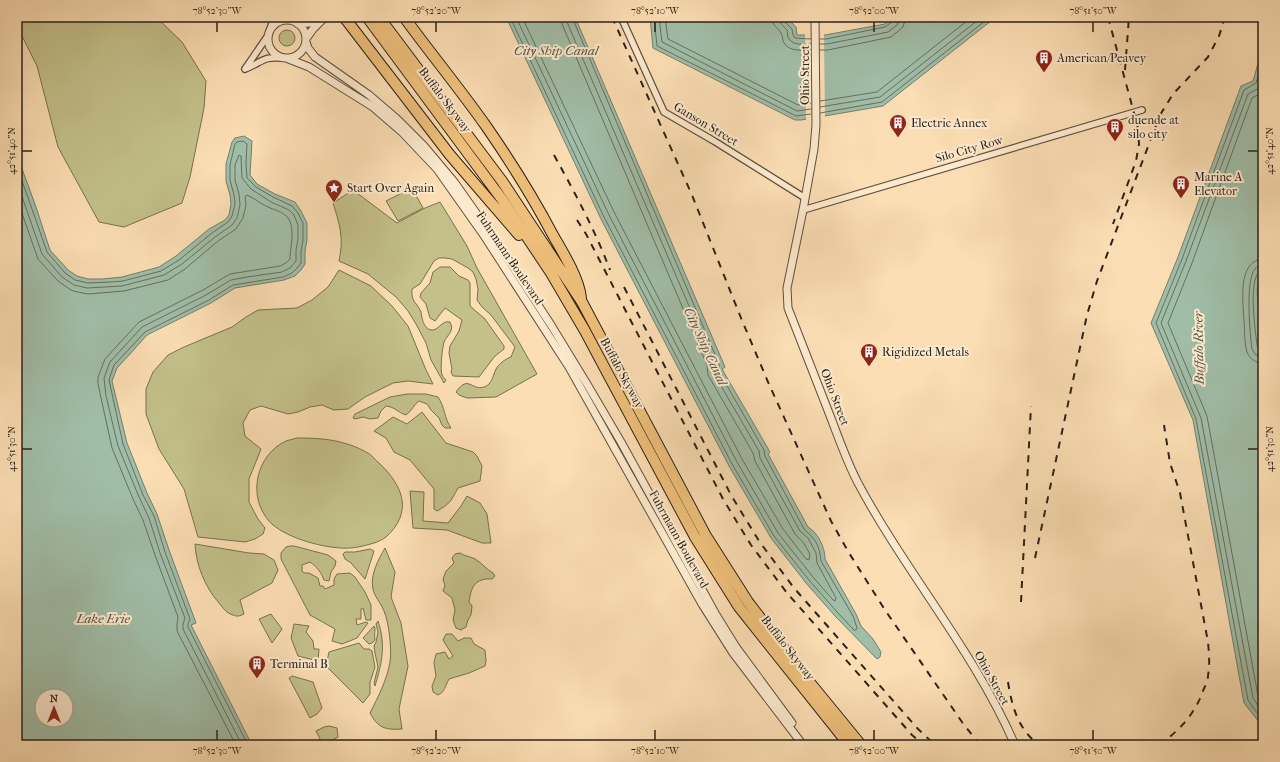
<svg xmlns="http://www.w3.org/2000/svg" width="1280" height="762" font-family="'IM FELL French Canon',serif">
<rect width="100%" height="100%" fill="#fcdeb4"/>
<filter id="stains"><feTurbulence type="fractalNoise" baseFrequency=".005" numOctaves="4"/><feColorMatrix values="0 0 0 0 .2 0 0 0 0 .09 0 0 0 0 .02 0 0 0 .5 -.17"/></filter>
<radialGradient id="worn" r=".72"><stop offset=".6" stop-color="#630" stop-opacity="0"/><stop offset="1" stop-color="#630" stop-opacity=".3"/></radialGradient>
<path fill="#c3c08a" stroke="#787051" d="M17,17H156L182,42L206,81L204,108L190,177L182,203L124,227L99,222L58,147L37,66L17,26Z
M279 38a8 8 0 1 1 16 0a8 8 0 1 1-16 0Z
M412,188L423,208L398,221L386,201Z
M353,190L397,223L425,208L440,202L467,246L477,268L537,374L496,397L467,398L459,395L456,392C469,374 471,391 484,387C492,385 493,375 496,369C499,364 505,359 511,357L515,347L491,315L482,307L477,300L478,289L476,279L473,272L468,268L452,259L445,258H439L434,261L420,284L412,289C411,303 417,302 421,312C422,318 423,328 431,330C439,331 441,320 450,322C455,331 447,335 444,342C442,349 440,369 442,375C443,377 445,379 446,380L444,383L431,360L426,343L416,324L408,311L396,297L368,274L339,261C344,238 340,225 333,203Z
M440,267H450L459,276L468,280L470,283V306L485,319L504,346V349L495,356L479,377L453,376L451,372L452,369L449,353L450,346L459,331L462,320L445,308L435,321L430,318L426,304L420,297L421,293L430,283L433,272Z
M339,270L371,286L392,306L408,326L426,370L433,384L408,381L393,383L365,397L348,409L334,410L322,405L310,407L298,412L288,414L261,406L250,410L243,423L245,436L261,449L249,479V502L258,519L265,528L263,534L255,539L245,542L198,537L184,489L159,449L146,414V389L153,372L168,355L184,347L232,327L246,317L258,310L297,308L312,300L328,287Z
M407,394H426L438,397C445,407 444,418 451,428H445L442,425L439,418L431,410L427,404L419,401C413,405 412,411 406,415C397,412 395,407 386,406L381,411L378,418L370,419L363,417L355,419L353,418L355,414L390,397Z
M422,412L446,443L473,452L477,456L482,466L480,481L458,488C451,501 450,504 437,511L434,509V489L410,460L394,452L386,438L374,431L393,417L407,424Z
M297,438C323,438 345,440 368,453C372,455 375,460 379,463C397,480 412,503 395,527C389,535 384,540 374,543C364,546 353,549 341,548C320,547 283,537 269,521C247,496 256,455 286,441C289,440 294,439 297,438Z
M410,491L424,492L423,521L448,523L461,506L467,496L480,503L487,514L491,543H482L447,530L413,528Z
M195,544L249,553L264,554L274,560L278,570L272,583L240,600L244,614C240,616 237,617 233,615C226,613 223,608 219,603C205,587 196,565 195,544Z
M290,546H294L328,555L336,561L335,566L331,572L329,581L324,580C321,572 317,567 310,562L302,565V571L304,573H309L318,578L320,586H323L325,589L334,585V579L337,574L350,573L355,577L365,592L371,605V620H366L363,608L361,609V619H356L357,625L366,622L368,623L357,638L342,644L332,641L335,629L310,615L281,559V553L286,547Z
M385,548L395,572L391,597L401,623L408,666L399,709L402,729C385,730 378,728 370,713C378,697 387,680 390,662C392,650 389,622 384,611C381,603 374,596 373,589C370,575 378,560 385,548Z
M370,549L374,551L365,579L351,563L345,559L343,554L345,552H355Z
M460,553C464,556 472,557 475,559C482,563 486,569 493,573L495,576L492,579C475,578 471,587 469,602L472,606L471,615L468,620L466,627L461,630L456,628L453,620L455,610L452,598L443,591L445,586L443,579L446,571L454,563L452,558L455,554Z
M271,614L282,629L272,643L259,619Z
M378,621C386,645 382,663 375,686L374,683L378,667L375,653L374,646L376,642L378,632L376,624Z
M294,624L309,626L306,632L313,641L314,649H319L318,661L298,656L291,638Z
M374,626L375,628C375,632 374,635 375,640L372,643L369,644L363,638Z
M446,634H452L458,641L464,638H471L474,644L485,650L486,661L485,666L469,673L449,679C445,686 445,692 438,695L433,692L432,686L436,676L434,663L436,654L445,652L449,659L453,656L443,640Z
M359,643L364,649H369L372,651L375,667L370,682V694L363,703L326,666L329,652Z
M292,676L313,682L322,708L317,714L310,718L289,678Z
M329,726L337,728L338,737L323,745L316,731L324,727Z"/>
<path fill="#a0bda7" stroke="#727f6e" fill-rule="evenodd" d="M506,17H575L725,367L722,369L770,452L768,454L808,527C818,533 825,547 825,559L856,614L861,626L873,639L881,652L880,657L877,659L835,616L806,583L771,538L729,466L601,219Z
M650,17H786L796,27L797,35H825L885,24L892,17H996L883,106L801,120H795L653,48Z
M1263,46V267L1257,290L1261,345L1263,359V727L1244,703L1193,420L1151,323L1178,257L1241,86L1253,81Z
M244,136L252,141L250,175L257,184L275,194L295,202L301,211L307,223V240L305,251V264L301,270L295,276L284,280L235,288L211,303L147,335L130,354L117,368L112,381L127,443L147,493L157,514L169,550L196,623L191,625L252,745H17V155L36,207L50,250L68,270L77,276L88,279H102L122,277L159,267L176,256L209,229L225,220L229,215L231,204L230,195L226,181V164L232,142L235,138ZM42,696H66V720H42Z"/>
<path fill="#fcdeb4" d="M805,33H824L825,118L806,121Z"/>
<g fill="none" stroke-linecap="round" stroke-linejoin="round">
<path stroke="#666f60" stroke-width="1" d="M510,17L604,217L732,464L774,536L809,580L838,613L854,630H856L857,628L853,616L821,561C819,544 816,540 804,529L765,456L764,450L719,372V364L572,17
M516,17L609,215L737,462L778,533L813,577L833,600L835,601L836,598L817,563L816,553L808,538L800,531L760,458L759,451L714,374L713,370L714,364L567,22V17
M522,17L614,212L742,459L783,529L806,559L809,560L810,554L803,542L795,534L755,461L753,453L708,375L707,365L562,24L561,17
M654,17L657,46L796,116L811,114
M659,17L662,42L797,111L811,109
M665,17L668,39L798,105L811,103
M772,17C773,28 777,26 781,33C783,36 782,40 784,43C790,52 801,50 811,50
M778,17C779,24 783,25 787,30C788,33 787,37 789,39C794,46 804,44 811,44
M783,17L784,21L792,29L793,35L795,38L811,39
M820,39H826L885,27L893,21L894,17
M820,44H827L888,32L897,25L900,17
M820,50H828L891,37L903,27L906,17
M1263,60L1256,83L1244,90L1182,259L1156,323L1196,419L1248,700L1263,721
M1263,79L1259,88L1248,94L1186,261L1161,323L1201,418L1253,698L1263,713
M1263,92L1252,98L1192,263L1168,323L1207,416L1258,696L1263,703
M820,101L877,92L972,17
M820,107L880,97L982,17
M820,113L882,102L990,17
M17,167L32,209L47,252L65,273L75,280L88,283L110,282L123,281L161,271L179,260L212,233L228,222L232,216L235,204L234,195L230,180V165L235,144L237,142L243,141L247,144L246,164L247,178L256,187L273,197L292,206L298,213L303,223V240L301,251V263L298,267L292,273L283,277L233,285L209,300L145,332L114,365L109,380L123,444L143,495L154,516L165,552L190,619L188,624V627L248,745
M17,182L42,254L62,277L74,285L87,288L122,286L164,275L182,264L215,237L232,225L237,218L240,205L239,194L235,180V165L239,155L241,156L242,178L251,189L271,202L289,210L294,215L298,225V239L296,250V261L290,268L282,272L247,277L231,280L206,295L142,327L110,362L104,378L106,396L118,446L139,497L149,518L160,553L185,618L183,624V629L242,745
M17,199L38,259L58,281L68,288L73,291L88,294L124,291L168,280L185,269L218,241L236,229L243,218L246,205L245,197L247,195C254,198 261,204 268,207C274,210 281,211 285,215C297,224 290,247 290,259L286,263L280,266L230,274L203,290L139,322L105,359L98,377V384L112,448L133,499L143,520L155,555L178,617L177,624V631L236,745
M1263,259C1237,260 1243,303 1244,321C1245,331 1244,342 1247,352C1250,359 1255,363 1263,363
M1263,265C1260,266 1257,266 1255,269C1245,280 1250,334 1252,349L1256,355L1263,357
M1263,270C1260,271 1259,270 1258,273C1249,286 1255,329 1257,345L1259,351L1263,352"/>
<defs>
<path id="minor" d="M292,17L296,22
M621,17L664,112L714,141L805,198
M269,32L274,17
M245,69L269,34
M245,69C263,62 262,56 284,58
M803,210L1142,110"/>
<path id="tertiary" d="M815,17L816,125L814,149L803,210L787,288L788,308C802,343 815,378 829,413C838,436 846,460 858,483C906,573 974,651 1015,745
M268 39a19 19 0 1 1 38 0a19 19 0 1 1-38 0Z
M298,24L309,23L320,19
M306,39L313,29L325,17
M306,42L308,48L315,57L369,95L398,120L424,146L455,183L498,244L551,325L587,384L621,442L715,613L736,647L792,723
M286,58L309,67L373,107L402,132L437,169L485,237L569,367L702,604L733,653L803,745"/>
<path id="motorway" d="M344,17L450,155L519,235
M367,17L501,198L551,273L585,331L695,537L739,607L849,745
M379,17L502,181L582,302L706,536L748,602L811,684L861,745
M404,17C431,54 460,89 486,126C511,162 534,199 554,237C564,254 579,279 581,298"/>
</defs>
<use href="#minor" stroke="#60503f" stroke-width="8"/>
<use href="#tertiary" stroke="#60503f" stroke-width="9"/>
<use href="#motorway" stroke="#2c2118" stroke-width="12"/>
<use href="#minor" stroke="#fdeace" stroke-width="5.5"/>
<use href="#tertiary" stroke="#fdeace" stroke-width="7"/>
<use href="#motorway" stroke="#eebf7a" stroke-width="10"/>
<path stroke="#2c2118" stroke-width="2" stroke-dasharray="7 7" stroke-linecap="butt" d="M612,17L692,195L741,318L768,382L831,521L849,553L885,610L962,722L980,745
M1108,17L1138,128L1139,144L1136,161L1113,224
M1125,70L1129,17
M554,155C575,193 595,230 610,270
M577,220L586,234L723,499L751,545L787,593L912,735L924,745
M624,287L731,495L759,541L794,588L918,729L935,745
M1035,558L1087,315L1097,281L1160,115L1173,94L1208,57L1219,36L1225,17
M1021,602L1031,406
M1008,682C1012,707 1018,729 1039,745
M1159,745C1179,731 1195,714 1203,691C1205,686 1208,681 1208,676C1210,664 1209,653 1208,642L1180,493L1170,463L1164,425"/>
</g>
<path fill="none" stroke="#2c2118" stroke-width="1.5" d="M217,22V32M436,22V32M655,22V32M874,22V32M1093,22V32M22,151H32M1248,151H1258M22,449H32M1248,449H1258M217,730V740M436,730V740M655,730V740M874,730V740M1093,730V740"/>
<defs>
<symbol id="building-pin" viewBox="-11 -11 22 30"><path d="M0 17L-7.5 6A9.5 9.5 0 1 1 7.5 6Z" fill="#8f2418" stroke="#fdeace"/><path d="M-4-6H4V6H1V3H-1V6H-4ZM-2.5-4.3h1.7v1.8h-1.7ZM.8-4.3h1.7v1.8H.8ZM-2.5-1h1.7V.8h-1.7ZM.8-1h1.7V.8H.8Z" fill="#fff"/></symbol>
<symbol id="sight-pin" viewBox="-11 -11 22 30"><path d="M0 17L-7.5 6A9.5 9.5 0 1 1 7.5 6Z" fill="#8f2418" stroke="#fdeace"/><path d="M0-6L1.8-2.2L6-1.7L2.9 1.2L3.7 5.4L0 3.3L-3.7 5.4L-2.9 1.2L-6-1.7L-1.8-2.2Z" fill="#fff"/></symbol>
</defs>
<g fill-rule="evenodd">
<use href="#building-pin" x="1034" y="48" width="20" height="27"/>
<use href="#building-pin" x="888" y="113" width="20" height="27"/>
<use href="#building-pin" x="1105" y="117" width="20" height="27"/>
<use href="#building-pin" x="1171" y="174" width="20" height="27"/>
<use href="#sight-pin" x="324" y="178" width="20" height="27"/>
<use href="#building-pin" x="859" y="342" width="20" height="27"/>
<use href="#building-pin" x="247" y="654" width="20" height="27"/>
</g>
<g text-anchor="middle" stroke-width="4" stroke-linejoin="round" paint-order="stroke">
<g font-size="12" fill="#2c2118" stroke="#fdeace" text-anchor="start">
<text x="1057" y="62">American/Peavey</text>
<text x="1128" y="124">duende at<tspan x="1128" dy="14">silo city</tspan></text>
<text x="911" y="127">Electric Annex</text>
<text x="1194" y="181">Marine A<tspan x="1194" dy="14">Elevator</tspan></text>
<text x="347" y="192">Start Over Again</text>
<text x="882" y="356">Rigidized Metals</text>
<text x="270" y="668">Terminal B</text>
</g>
<g font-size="12" fill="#2c2118" stroke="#fdeace">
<text transform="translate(805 75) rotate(-90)" y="4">Ohio Street</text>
<text transform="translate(445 100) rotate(53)" y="4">Buffalo Skyway</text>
<text transform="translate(706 124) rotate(31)" y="4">Ganson Street</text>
<text transform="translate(969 149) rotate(-16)" y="4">Silo City Row</text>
<text transform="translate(510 258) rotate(56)" y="4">Fuhrmann Boulevard</text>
<text transform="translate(622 373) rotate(62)" y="4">Buffalo Skyway</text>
<text transform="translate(835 397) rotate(69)" y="4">Ohio Street</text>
<text transform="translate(679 539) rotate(61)" y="4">Fuhrmann Boulevard</text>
<text transform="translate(788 648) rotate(52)" y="4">Buffalo Skyway</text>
<text transform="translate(992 678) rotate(61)" y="4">Ohio Street</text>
</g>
<g font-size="13" font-style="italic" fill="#4f5043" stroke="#fdeace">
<text x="556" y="55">City Ship Canal</text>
<text transform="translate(706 346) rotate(65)" y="5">City Ship Canal</text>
<text transform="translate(1198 348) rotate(-91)" y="5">Buffalo River</text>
<text x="103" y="623">Lake Erie</text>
</g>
</g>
<rect width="1280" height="762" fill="none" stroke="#fcdeb4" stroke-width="44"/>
<g transform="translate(54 708)"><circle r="19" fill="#fdeace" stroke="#a99a85"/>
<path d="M0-3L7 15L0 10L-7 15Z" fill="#8f2418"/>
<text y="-6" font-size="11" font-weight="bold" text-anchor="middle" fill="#2c2118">N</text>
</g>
<rect x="22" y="22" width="1236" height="718" fill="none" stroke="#2c2118" stroke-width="1.5"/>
<g font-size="10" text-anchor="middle" fill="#2c2118">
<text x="217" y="14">78°52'30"W</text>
<text x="436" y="14">78°52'20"W</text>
<text x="655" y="14">78°52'10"W</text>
<text x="874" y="14">78°52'00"W</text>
<text x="1093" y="14">78°51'50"W</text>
<text transform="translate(11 151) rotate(-90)" y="4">42°51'40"N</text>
<text transform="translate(1269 151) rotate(-90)" y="4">42°51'40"N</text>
<text transform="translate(11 449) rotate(-90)" y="4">42°51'30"N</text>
<text transform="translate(1269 449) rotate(-90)" y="4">42°51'30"N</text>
<text x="217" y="754">78°52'30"W</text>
<text x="436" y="754">78°52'20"W</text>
<text x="655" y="754">78°52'10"W</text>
<text x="874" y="754">78°52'00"W</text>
<text x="1093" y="754">78°51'50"W</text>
</g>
<rect width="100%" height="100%" filter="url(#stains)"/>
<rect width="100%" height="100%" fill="url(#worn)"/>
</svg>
